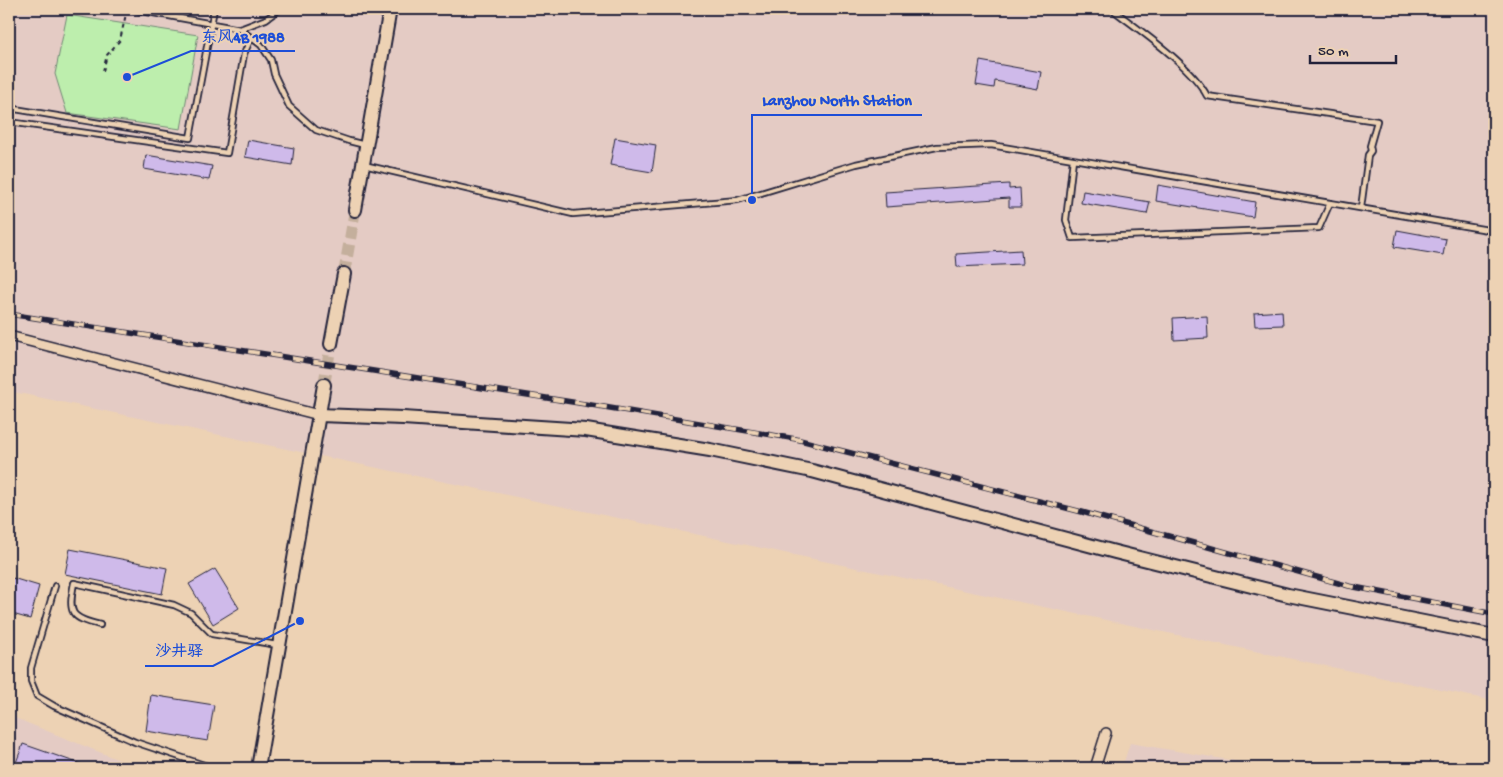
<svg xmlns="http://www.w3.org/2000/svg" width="1503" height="777" font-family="'Gochi Hand','LXGW WenKai TC',sans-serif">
<rect width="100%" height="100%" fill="#edd2b4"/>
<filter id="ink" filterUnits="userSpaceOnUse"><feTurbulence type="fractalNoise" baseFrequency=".02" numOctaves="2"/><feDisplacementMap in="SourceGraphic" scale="10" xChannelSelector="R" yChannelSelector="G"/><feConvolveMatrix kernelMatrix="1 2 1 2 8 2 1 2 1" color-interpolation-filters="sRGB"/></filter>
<g filter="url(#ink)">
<path fill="#e4cbc4" d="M9,9H1494V701L9,391Z
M9,715L15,718L139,768H9Z
M1130,743L1276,768H1122Z
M776,760L813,768H774Z"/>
<path fill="#bdeead" stroke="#708874" d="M67,15L198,35L181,129L67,113L55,74Z"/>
<path fill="#cfbaea" stroke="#22223b" d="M980,61L1041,72L1038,89L995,81L994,88L976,85Z
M615,138L656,145L652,172L610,165Z
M248,140L294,148L292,165L245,157Z
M146,155L212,166L209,180L144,169Z
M1009,184V189L1020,188L1021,207H1009V198L886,207L885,192Z
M1158,185L1255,202L1253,217L1156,201Z
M1083,191L1150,202L1147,214L1081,203Z
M1397,230L1446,239L1443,255L1394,247Z
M1021,250L1022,264L957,267L956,254Z
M1282,311L1283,325L1255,326L1254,313Z
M1207,316L1208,338L1174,340L1173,318Z
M70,549L167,568L162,594L65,574Z
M215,569L239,608L213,624L189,584Z
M9,577L39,586L30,619L9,613Z
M151,695L214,705L208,741L146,731Z
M23,744L89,767L88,768H14Z"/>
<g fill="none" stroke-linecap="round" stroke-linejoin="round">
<path stroke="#c4af9c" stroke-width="12" stroke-dasharray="12 6" stroke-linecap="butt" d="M344,274L355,210
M324,385L331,344"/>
<defs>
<path id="lane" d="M131,9L240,29
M280,9L266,19L240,29L261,45L271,60L274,74L289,106L316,130L349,141L365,145
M1112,9C1140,31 1191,65 1207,96L1377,121L1370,146L1371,151L1368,155L1361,208
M9,108L190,138L214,9
M9,122L227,153L244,54L251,38
M1073,159L1066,220L1072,238L1319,228L1330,203
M364,165L573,214L738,200L856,164L937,147L991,145L1494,231
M55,586L31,668V681L37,696L54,706L135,742L213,768
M100,625C70,618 68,613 74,583L174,605L191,613L212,634L277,645"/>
<path id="street" d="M9,336L319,415
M1095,768L1106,733"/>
<path id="secondary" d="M355,210L390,9
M331,344L344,274
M319,415L403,418L586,430L710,450L812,471L1115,552L1288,595L1494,636
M258,768L324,385"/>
</defs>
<use href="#lane" stroke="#22223b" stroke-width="8"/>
<use href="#street" stroke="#22223b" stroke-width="12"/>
<use href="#secondary" stroke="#22223b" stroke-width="16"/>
<path stroke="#22223b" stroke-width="2" stroke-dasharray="4 4" stroke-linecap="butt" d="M103,71L107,55L120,40L126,14"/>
<use href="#lane" stroke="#edd2b4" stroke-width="4.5"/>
<use href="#street" stroke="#edd2b4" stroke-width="9"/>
<use href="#secondary" stroke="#edd2b4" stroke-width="12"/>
<defs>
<path id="rail" d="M9,314L604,407L796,439L1082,512L1349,586L1494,614"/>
</defs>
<use href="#rail" stroke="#22223b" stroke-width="5.5"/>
<use href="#rail" stroke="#edd2b4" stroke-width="4" stroke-dasharray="11" stroke-linecap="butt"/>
</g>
</g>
<path fill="none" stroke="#1d4ed8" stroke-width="2" d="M127 77L191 51H295M752 200L752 115H922M300 621L213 666H145"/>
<g fill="#1d4ed8" stroke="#edd2b4" stroke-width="2">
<circle cx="127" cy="77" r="5"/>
<circle cx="752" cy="200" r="5"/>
<circle cx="300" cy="621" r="5"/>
</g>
<g font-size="16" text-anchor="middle" font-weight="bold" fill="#1d4ed8" stroke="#edd2b4" stroke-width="4" stroke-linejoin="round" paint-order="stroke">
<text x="243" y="42">东风4B 1988</text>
<text x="837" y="105">Lanzhou North Station</text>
<text x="179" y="656">沙井驿</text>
</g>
<rect width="1503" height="777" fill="none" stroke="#edd2b4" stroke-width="30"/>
<rect x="15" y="15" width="1473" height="747" fill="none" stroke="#22223b" stroke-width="2" filter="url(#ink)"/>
<path d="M1310 55v8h86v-8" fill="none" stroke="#22223b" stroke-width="2.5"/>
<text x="1318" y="55" font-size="15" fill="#22223b" stroke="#edd2b4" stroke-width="4" paint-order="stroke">50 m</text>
</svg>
